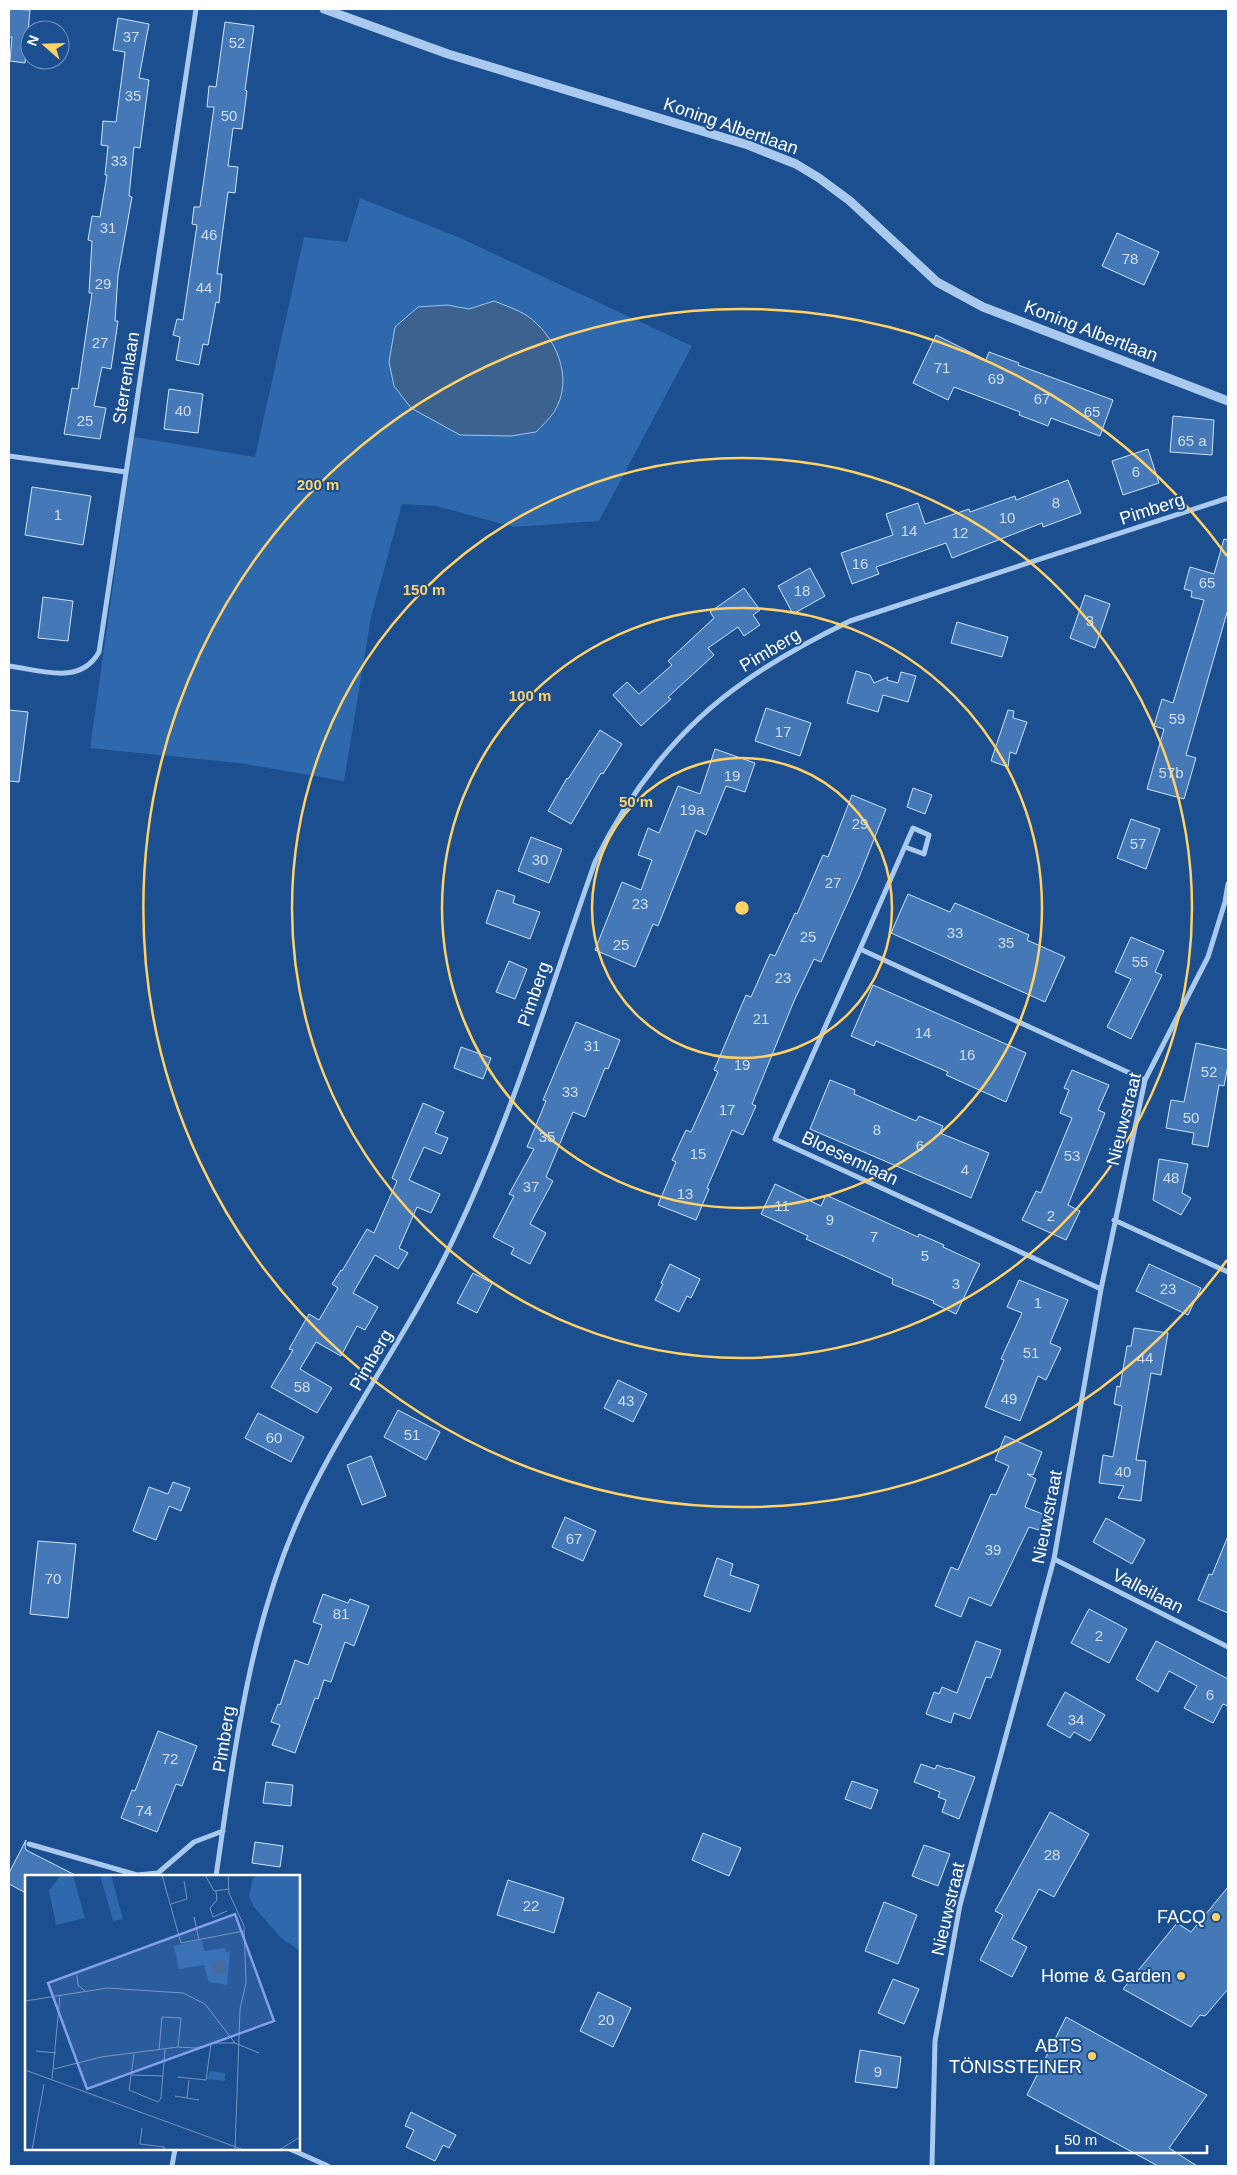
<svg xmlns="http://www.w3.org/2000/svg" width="1237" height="2175" font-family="Arial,sans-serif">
<rect width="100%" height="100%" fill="#1b4f8f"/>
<path fill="#2e69ad" d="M360,198L458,237L692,346L599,521L514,527L436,506L402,504L371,617L344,781L239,763L90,748L134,437L255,457L304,237L347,242Z"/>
<path fill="#3c6290" stroke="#9cc4f0" d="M494,301C504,305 516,309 526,315C556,335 575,379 554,412C549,419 542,426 536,432L511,436L460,435L411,408L394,386L389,362L395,327L418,307L447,305L469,309Z"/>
<path fill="#4478b7" stroke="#cfe3fa" d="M9,9L30,10L25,63L10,61L12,37H9Z
M118,18L149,24L139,78L149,80L140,148L134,147L129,196L132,197L118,275L115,321H118L111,369L102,367L94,406L106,408L100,439L64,434L72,388L78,389L92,293H89L92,241L88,240L92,216L100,217L107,175H105L108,146L101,145L103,121L116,122L125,52L113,50Z
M225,22L254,26L245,90L247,91L242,129L233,128L228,166L238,167L235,193L228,192L217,274H222L219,303L216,302L208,345L203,344L199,365L176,360L180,337L173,335L177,319L183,320L197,225L192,224L194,207H200L214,107H207L209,86L216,87Z
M1117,233L1159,252L1144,285L1102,266Z
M936,335L986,360L989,352L1019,363L1018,365L1113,400L1100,436L1051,418L1048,426L1019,415L1020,412L954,387L948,400L913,383Z
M169,389L203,394L198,433L164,429Z
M1173,416L1214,420L1212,455L1170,452Z
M1148,449L1159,483L1123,495L1112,461Z
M1068,480L1081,513L1043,527L1042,523L952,558L946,543L876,567L879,574L852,584L841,553L893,535L886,514L918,503L925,524L969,509L970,512L1015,496L1016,500Z
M32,487L91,496L83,545L25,535Z
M1224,539L1228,540V609L1186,755L1196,758L1184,799L1147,789L1164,729L1154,726L1162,699L1173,703L1204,600L1191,597L1192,591L1184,589L1190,567L1214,574Z
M810,568L825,596L793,614L778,586Z
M744,588L760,610L753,615L760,625L744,636L738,627L708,648L714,655L668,697L671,699L641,726L613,695L627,682L639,694L672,665L668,661L714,618L710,612Z
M1085,595L1110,604L1095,648L1070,638Z
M43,597L73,601L68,641L38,638Z
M957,622L1008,637L1002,657L951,643Z
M856,671L870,675L874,683L888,677L887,680L898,683L901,672L916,676L908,702L883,695L878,712L847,703Z
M766,708L811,723L800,756L755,741Z
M9,710L28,712L19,782L9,781Z
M1008,710L1014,711L1013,718L1027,722L1016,754L1010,752L1008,767L991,761Z
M600,730L622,744L603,774L601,773L571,824L548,811L567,778L568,779Z
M715,749L755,763L745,792L726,786L706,835L696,830L658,926L653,924L635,967L595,950L622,882L641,890L652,860L638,855L648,828L659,833L678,786L700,794Z
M913,788L932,795L925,814L907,807Z
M852,795L886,809L859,877L821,962L814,959L794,1001L752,1104L756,1106L743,1135L732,1130L707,1188L709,1189L696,1220L658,1205L676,1162L672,1160L686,1130L691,1132L718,1072L714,1070L746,995L751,997L770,954L775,956L795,913L797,914L823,855L828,857Z
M1131,819L1160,829L1146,869L1117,858Z
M531,837L562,849L549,883L518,871Z
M497,890L515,896L513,903L540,912L530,939L486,923Z
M908,894L950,912L955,903L1029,935L1027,940L1065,957L1045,1002L891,933Z
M1131,937L1164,951L1155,972L1162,975L1131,1039L1107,1027L1131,979L1115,972Z
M509,961L527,969L515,999L496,992Z
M873,985L1026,1053L1006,1102L946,1075L948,1072L876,1041L874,1046L851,1036Z
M576,1022L620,1040L608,1069L605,1068L585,1117L573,1112L546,1177L553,1181L530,1224L546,1233L530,1264L511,1254L514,1248L493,1237L514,1196L509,1194L534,1149L527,1147L546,1101L543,1100Z
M1196,1043L1228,1050V1065L1224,1086L1219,1085L1208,1147L1192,1144L1194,1133L1166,1128L1171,1100L1184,1102Z
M461,1047L491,1058L483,1079L454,1068Z
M1072,1070L1109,1085L1098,1110L1105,1113L1068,1205L1080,1211L1066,1240L1022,1220L1036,1191L1041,1193L1072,1118L1060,1113L1069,1090L1064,1088Z
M830,1080L855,1090L854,1094L916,1121L919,1116L943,1126L940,1133L989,1153L971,1198L810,1129Z
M423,1103L444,1112L435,1133L448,1138L441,1154L424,1147L409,1180L440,1194L431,1213L417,1207L399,1248L408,1253L398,1269L375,1255L353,1293L378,1307L365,1330L357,1326L341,1356L316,1342L300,1369L332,1388L317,1413L271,1387L293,1350L289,1349L309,1314L319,1320L338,1288L332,1284L341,1270L342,1271L367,1229L374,1233L397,1181L392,1178Z
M1159,1159L1188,1164L1182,1193L1191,1198L1181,1215L1153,1200Z
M775,1184L821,1206L826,1195L918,1237L919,1234L944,1245L943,1247L980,1264L956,1314L933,1303L934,1301L892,1284L893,1279L806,1239L808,1236L761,1214Z
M670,1264L700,1279L691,1298L687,1296L679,1312L655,1300L663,1284L661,1283Z
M1149,1264L1201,1288L1188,1315L1136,1291Z
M473,1273L492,1283L477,1313L457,1303Z
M1019,1280L1068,1300L1050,1343L1061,1348L1046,1380L1038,1376L1020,1421L985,1407L1004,1360L1001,1359L1022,1313L1007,1307Z
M1134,1328L1168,1333L1161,1375L1151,1373L1136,1460L1146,1461L1141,1501L1118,1498L1124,1486L1099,1483L1103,1455L1113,1457L1122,1406L1114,1404L1117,1386L1120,1387L1127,1346H1131Z
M618,1380L647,1394L633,1422L604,1408Z
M398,1410L440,1432L426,1460L384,1437Z
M258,1413L304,1437L291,1462L245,1438Z
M1005,1436L1042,1452L1033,1475L1027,1474L1036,1479L1025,1507L1045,1515L1039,1530L1029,1527L991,1606L969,1597L961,1617L935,1606L951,1567L958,1570L991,1494L996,1495L1009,1466L995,1460Z
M371,1456L386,1496L362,1505L347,1465Z
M173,1482L190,1488L181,1511L169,1506L156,1540L133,1531L149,1487L168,1494Z
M565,1517L596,1531L583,1561L552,1547Z
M1106,1518L1145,1540L1132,1564L1093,1542Z
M1228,1536V1613L1198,1600L1209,1574L1212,1575Z
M38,1541L76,1544L68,1618L30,1614Z
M717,1558L733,1564L730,1575L759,1585L750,1612L704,1596Z
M323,1594L348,1603L350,1599L369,1606L354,1646L345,1642L331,1682L324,1680L318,1699L315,1698L295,1753L272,1745L280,1725L271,1722L278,1704L280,1705L295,1660L308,1665L322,1625L313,1622Z
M1089,1609L1127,1629L1109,1663L1071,1643Z
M976,1641L1001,1650L991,1678L986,1677L970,1719L954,1713L951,1723L926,1714L934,1692L939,1694L942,1687L957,1693Z
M1156,1641L1228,1679V1706L1223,1704L1213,1723L1184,1708L1197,1686L1169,1671L1158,1692L1136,1679Z
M1065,1692L1105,1715L1090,1741L1074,1732L1070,1738L1047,1725Z
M158,1731L197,1746L182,1786L176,1784L157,1832L121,1818L132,1790L135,1791Z
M921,1764L935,1769L937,1765L948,1769L949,1768L975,1777L959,1819L942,1812L946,1800L938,1797L940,1792L914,1782Z
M852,1781L878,1790L871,1809L845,1799Z
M266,1782L293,1785L291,1806L263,1803Z
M1050,1812L1089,1834L1054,1897L1039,1889L1012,1939L1027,1947L1012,1977L980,1960L1003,1915L995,1911Z
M703,1833L741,1848L729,1876L692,1860Z
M26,1840L25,1845L26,1850L77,1876H26V1893L9,1884V1873Z
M255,1842L283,1846L280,1867L252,1863Z
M924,1845L950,1854L938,1886L912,1876Z
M508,1880L564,1898L554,1933L497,1915Z
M1228,1887V1989L1205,2016L1200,2015L1191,2027L1123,1989L1177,1923L1191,1932Z
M884,1902L917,1915L898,1964L865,1951Z
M893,1979L919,1989L904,2024L878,2013Z
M598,1992L631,2008L613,2047L580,2031Z
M1066,2017L1207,2095L1169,2148L1197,2166H1158L1027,2095Z
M860,2050L901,2057L897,2088L855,2082Z
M411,2112L456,2135L449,2148L443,2145L435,2161L406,2147L414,2130L405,2126Z"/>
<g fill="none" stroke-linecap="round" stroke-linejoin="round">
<path stroke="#a9c9ee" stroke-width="5" d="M9,456L126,472
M9,666C41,670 80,686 99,652L196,9
M860,949L913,828L929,835L924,854L905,847
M1114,1220L1228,1272
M1101,1289L775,1139L860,949L1145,1080
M1054,1559L1228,1647
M29,1844L137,1875L158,1873L194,1842L223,1831
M216,1876C235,1748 250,1618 307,1500C350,1411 410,1331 452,1242C511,1120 550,990 595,862C629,792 679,727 744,682C778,658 813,639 850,621L1228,498
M290,2149L328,2166
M172,2166L175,2149
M932,2166L935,2041L960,1905L1054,1559L1101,1289L1145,1080L1208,957L1225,902L1228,884"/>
<path stroke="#a9c9ee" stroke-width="9" d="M324,9L448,54L748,145L796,164L819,178L850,201L937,282L983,307L1228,401"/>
</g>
<g fill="none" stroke="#ffd166" stroke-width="2.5">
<circle cx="742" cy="908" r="150"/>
<circle cx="742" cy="908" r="300"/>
<circle cx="742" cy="908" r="450"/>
<path d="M1227 1260A599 599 0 1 1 1227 556"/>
</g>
<g fill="#ffd166" stroke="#1b4f8f" stroke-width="2">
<circle cx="1216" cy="1917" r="5"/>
<circle cx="1181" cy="1976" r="5"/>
<circle cx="1092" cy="2056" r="5"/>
</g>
<g text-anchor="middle" stroke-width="4" stroke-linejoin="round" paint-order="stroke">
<g font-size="15" fill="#d0dded">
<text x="131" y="42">37</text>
<text x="237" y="48">52</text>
<text x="133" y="101">35</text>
<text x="229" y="121">50</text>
<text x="119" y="166">33</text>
<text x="108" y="233">31</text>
<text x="209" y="240">46</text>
<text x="1130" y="264">78</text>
<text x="103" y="289">29</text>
<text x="204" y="293">44</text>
<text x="100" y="348">27</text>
<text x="942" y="373">71</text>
<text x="996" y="384">69</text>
<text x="1042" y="404">67</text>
<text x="183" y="416">40</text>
<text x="1092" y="417">65</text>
<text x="85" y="426">25</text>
<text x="1192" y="446">65 a</text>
<text x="1136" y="477">6</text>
<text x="1056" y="508">8</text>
<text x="58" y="520">1</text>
<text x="1007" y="523">10</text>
<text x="909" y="536">14</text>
<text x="960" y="538">12</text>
<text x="860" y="569">16</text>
<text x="1207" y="588">65</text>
<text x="802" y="596">18</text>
<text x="1090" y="626">3</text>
<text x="1177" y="724">59</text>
<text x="783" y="737">17</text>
<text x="1171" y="778">57b</text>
<text x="732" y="781">19</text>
<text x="692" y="815">19a</text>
<text x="860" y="829">29</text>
<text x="1138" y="849">57</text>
<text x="540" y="865">30</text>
<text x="833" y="888">27</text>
<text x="640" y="909">23</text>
<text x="955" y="938">33</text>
<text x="808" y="942">25</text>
<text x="1006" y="948">35</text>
<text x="621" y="950">25</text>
<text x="1140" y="967">55</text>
<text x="783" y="983">23</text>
<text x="761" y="1024">21</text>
<text x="923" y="1038">14</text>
<text x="592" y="1051">31</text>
<text x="967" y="1060">16</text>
<text x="742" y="1070">19</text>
<text x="1209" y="1077">52</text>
<text x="570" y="1097">33</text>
<text x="727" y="1115">17</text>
<text x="1191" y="1123">50</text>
<text x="877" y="1135">8</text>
<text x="547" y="1142">35</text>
<text x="920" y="1151">6</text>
<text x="698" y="1159">15</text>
<text x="1072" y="1161">53</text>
<text x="965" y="1175">4</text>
<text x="1171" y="1183">48</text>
<text x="531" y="1192">37</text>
<text x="685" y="1199">13</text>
<text x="782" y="1211">11</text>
<text x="1051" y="1221">2</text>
<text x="830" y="1225">9</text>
<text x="874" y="1242">7</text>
<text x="925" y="1261">5</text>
<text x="956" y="1289">3</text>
<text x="1168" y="1294">23</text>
<text x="1038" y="1308">1</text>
<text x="1031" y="1358">51</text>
<text x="1145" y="1363">44</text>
<text x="302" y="1392">58</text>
<text x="1009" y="1404">49</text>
<text x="626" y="1406">43</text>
<text x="412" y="1440">51</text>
<text x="274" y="1443">60</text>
<text x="1123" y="1477">40</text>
<text x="574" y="1544">67</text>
<text x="993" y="1555">39</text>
<text x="53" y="1584">70</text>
<text x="341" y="1619">81</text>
<text x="1099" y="1641">2</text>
<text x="1210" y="1700">6</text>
<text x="1076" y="1725">34</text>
<text x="170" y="1764">72</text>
<text x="144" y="1816">74</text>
<text x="1052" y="1860">28</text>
<text x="531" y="1911">22</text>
<text x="606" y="2025">20</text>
<text x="878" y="2077">9</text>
</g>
<g font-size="18" fill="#fff" stroke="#1b4f8f">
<text transform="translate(731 126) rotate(19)" y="6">Koning Albertlaan</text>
<text transform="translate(1091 331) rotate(21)" y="6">Koning Albertlaan</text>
<text transform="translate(126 378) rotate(-81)" y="6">Sterrenlaan</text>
<text transform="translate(1152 509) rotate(-18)" y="6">Pimberg</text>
<text transform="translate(770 650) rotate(-31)" y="6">Pimberg</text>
<text transform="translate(534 994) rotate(-71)" y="6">Pimberg</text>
<text transform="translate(1124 1119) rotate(-76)" y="6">Nieuwstraat</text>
<text transform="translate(850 1158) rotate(25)" y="6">Bloesemlaan</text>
<text transform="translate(371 1360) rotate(-60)" y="6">Pimberg</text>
<text transform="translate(1047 1517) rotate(-79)" y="6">Nieuwstraat</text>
<text transform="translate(1148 1591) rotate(27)" y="6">Valleilaan</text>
<text transform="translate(224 1739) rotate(-81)" y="6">Pimberg</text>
<text transform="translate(948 1909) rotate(-77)" y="6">Nieuwstraat</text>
</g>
<g font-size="18" fill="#fff" stroke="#1b4f8f" text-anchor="end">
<text x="1206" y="1923">FACQ</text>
<text x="1171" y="1982">Home &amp; Garden</text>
<text x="1082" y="2052">ABTS<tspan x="1082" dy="21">TÖNISSTEINER</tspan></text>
</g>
</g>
<g transform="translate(25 1875)">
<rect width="275" height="275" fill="#1b4f8f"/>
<path d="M36,0H48L60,43L31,50L24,15ZM75,0H86L98,44L88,46ZM235,0H275V76L256,63L229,32L224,21L228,3ZM177,65L179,76L200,73L201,77H205L202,110L184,107L179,90L154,94L149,71ZM185,196L200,198V206L182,204Z" fill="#2e69ad"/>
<path d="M187 92a7 7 0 1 1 14 0a7 7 0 1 1-14 0Z" fill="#3c6290"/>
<path fill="none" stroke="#7695bc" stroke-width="1" d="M137,0L156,68L219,56M180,0L189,16L204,14M203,0L204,18L219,51L221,108L215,134L210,275M159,6L162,24M191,16L192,25L185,33L188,42L202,36M146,29L162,24M170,46L169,42L174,65M52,100L53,110L60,116M0,126L82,113L158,118L180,129L210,168M134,175L137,142L156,143L153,172M11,176L31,178M109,179L104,215L133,227L136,223L140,174M29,194L76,182L153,172L171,173L190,168H210L234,178M0,195L219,275M107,200L138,201M153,202L181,205L186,169M27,204L35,121M150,221L174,225M162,223L164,205M117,253L115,269L139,272V275M7,275L19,209M254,275L275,262"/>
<path fill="#839eea" fill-opacity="0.15" stroke="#839eea" stroke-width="2.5" d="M210,39L249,146L62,214L23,108Z"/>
<rect width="275" height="275" fill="none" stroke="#fff" stroke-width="2.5"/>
</g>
<circle cx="742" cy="908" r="8" fill="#ffd166" stroke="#1b4f8f" stroke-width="2.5"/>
<g font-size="15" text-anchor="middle" font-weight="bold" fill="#ffd166" stroke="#1b4f8f" stroke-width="4" stroke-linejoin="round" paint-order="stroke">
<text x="318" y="490">200 m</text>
<text x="424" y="595">150 m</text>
<text x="530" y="701">100 m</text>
<text x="636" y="807">50 m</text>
</g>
<rect width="1237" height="2175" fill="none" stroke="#ffffff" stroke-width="20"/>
<g transform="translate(45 45) rotate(290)"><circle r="24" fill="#1b4f8f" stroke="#7695bc"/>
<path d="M0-4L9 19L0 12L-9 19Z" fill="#ffd166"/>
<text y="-8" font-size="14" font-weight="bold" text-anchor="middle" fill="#ffffff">N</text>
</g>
<path d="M1057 2145v8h150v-8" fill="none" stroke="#ffffff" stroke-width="2.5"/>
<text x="1064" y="2145" font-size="15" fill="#ffffff" stroke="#1b4f8f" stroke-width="4" paint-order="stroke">50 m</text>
</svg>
